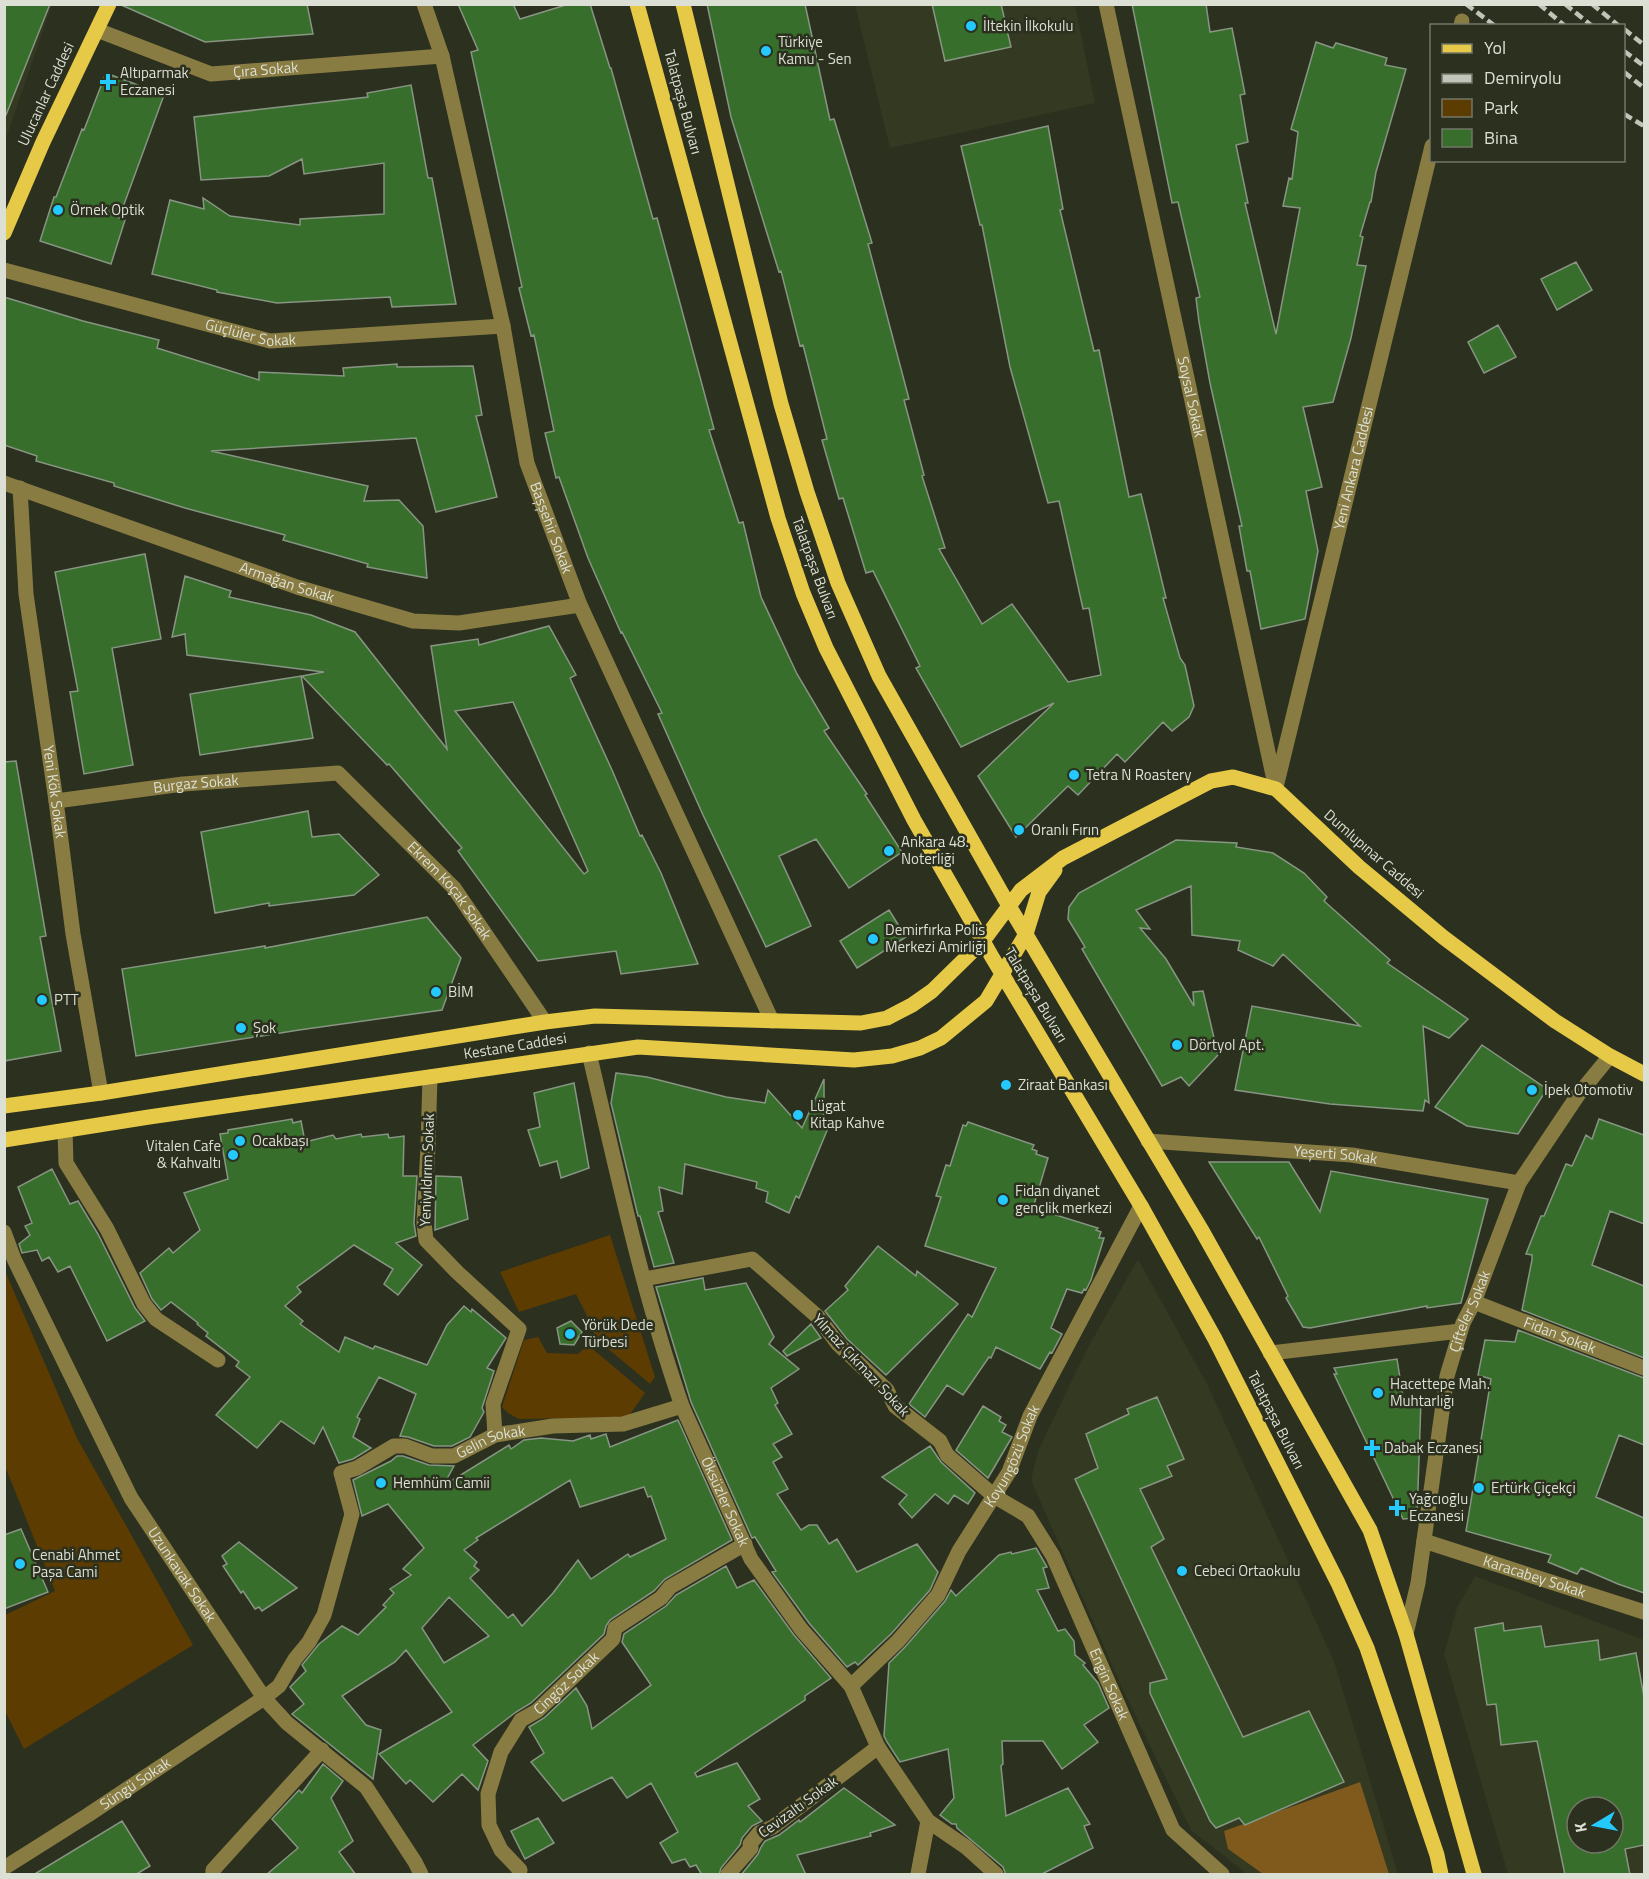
<svg xmlns="http://www.w3.org/2000/svg" width="1649" height="1879" font-family="'Titillium Web',sans-serif">
<rect width="100%" height="100%" fill="#2c301f"/>
<path fill="#343921" fill-rule="evenodd" d="M5,5H52L5,141Z
M855,5H1075L1095,103L890,148Z
M1138,1259L1208,1386L1334,1661L1398,1874H1247L1191,1830L1122,1688L1031,1480L1038,1451L1086,1351Z
M1475,1576L1644,1640V1874H1508L1444,1654L1457,1608ZM1577,1807H1613V1843H1577Z"/>
<path fill="#5c3c00" d="M610,1235L655,1377L650,1384L594,1337L593,1328L576,1294L519,1312L500,1272Z
M5,1271L77,1438L193,1645L24,1749L5,1711V1615L55,1591L5,1466Z
M538,1337L547,1353L578,1354L588,1345L645,1393L628,1417L519,1419L508,1413L502,1407L524,1340Z"/>
<path fill="#80591c" d="M1360,1782L1389,1874H1263L1228,1849L1224,1831Z"/>
<path fill="#386e2c" stroke="#879583" stroke-width="1.5" fill-rule="evenodd" d="M4,4H50L6,115H4Z
M119,4H307L313,34L205,42Z
M458,4H513L520,19L569,4H590L610,68H611L653,219L657,218L714,429L709,430L739,523L743,522L761,597L797,674L829,728L824,731L867,794L865,795L902,852L849,888L816,839L779,856L811,926L766,947L703,815L658,714L662,713L622,632L621,633L588,558L559,477L556,478L545,433L554,431L534,335L531,336L519,288L522,287L471,52L478,50Z
M707,4H805L830,120L834,119L872,243L868,244L909,399L904,400L924,475L922,476L945,548L939,549L982,624L1012,604L1068,682L1101,675L1089,608L1083,609L1059,501L1048,503L1010,367L982,225H980L961,146L1048,126L1063,209L1060,210L1094,351L1099,350L1129,497L1141,494L1166,598H1163L1180,658L1185,665L1194,706L1189,717L1172,731L1163,722L1125,762L1117,754L1078,795L1068,786L1016,837L978,776L1054,703L961,747L916,668L920,666L873,571L866,573L843,498L839,499L822,440L827,439L803,345L800,346L781,271L779,272L731,117Z
M932,4H1001L1011,47L945,61Z
M1132,4H1206L1210,32L1232,28L1245,94L1240,95L1248,142L1236,145L1248,203H1245L1276,334L1300,208L1283,206L1289,178L1292,179L1298,132L1291,129L1316,42L1333,48L1336,43L1387,58L1385,65L1406,69L1376,172L1371,202H1370L1360,236L1363,237L1357,265L1366,266L1351,338L1333,402L1303,407L1322,487L1306,491L1318,551L1305,619L1261,629L1250,571H1247L1239,526H1242L1210,383L1199,322L1196,298L1200,297L1178,202L1172,203Z
M106,73L164,95L119,218L125,220L111,264L40,241L54,197H56L82,129L84,130Z
M411,85L428,178H432L456,304L392,307L390,297L277,303L217,292V290L152,274L170,200L204,209L203,198L230,216L300,225V219L384,214V163L304,174L302,159L269,176L201,180L194,117L368,97L367,93Z
M1576,262L1592,290L1557,310L1541,279Z
M4,297L83,321L159,340L157,348L259,380V372L344,376L343,368L397,364V367L473,366L482,415L476,416L497,497L436,512L416,438L211,451L368,486L364,501L399,500L423,526L427,578L367,567L368,564L283,540L285,535L185,508L114,486V483L36,461L37,456L4,445Z
M1498,325L1516,357L1484,373L1468,342Z
M145,554L161,639L112,648L133,765L84,774L70,692L78,691L55,572Z
M185,576L231,591L229,597L311,615L355,632L447,749L431,646L478,639L479,645L549,626L576,675L570,678L612,770L640,836L642,835L661,873L698,964L621,974L616,951L538,961L458,851L462,848L389,764L387,765L302,676L324,672L187,655L185,634L172,637ZM513,702L588,871L584,874L455,711Z
M301,676L313,738L200,755L190,694Z
M16,761L46,936L40,937L61,1051L4,1061V762Z
M308,811L312,837L339,834L379,875L354,895L269,906V903L215,913L201,832Z
M1176,840L1237,843L1236,847L1273,853L1304,873L1327,897L1324,901L1390,960L1387,963L1468,1019L1449,1038L1423,1026L1429,1103L1425,1100L1423,1111L1330,1104L1235,1090L1252,1006L1360,1026L1283,954L1273,966L1238,950L1240,941L1192,935L1191,886L1136,910L1150,929L1140,928L1166,959L1194,1006L1193,992L1203,991L1218,1055L1189,1086L1181,1077L1162,1086L1082,949L1085,947L1068,919L1069,907L1079,893Z
M889,910L906,937L857,968L840,941Z
M427,917L461,958L442,1010L299,1030L136,1056L122,969L265,946V948Z
M1482,1045L1547,1089L1518,1134L1467,1126L1435,1107Z
M616,1073L647,1077L726,1097L765,1103L768,1090L802,1128L824,1079V1118L831,1121L799,1198L796,1196L789,1213L766,1202L768,1192L756,1188L757,1182L685,1164L682,1194L659,1187L663,1211L658,1212L674,1263L654,1267L640,1216H638L611,1103Z
M574,1083L589,1168L561,1178L557,1161L540,1166L528,1130L540,1127L534,1093Z
M292,1119L293,1123L301,1121L305,1142L333,1135L336,1139L361,1134L362,1137L388,1134L389,1138L404,1136L403,1176H417L414,1223L416,1236L396,1243L422,1265L398,1295L384,1284L393,1269L354,1245L297,1287L301,1292L285,1306L303,1321L300,1324L339,1352L345,1337L373,1349L375,1346L427,1365L447,1325L464,1306L471,1312L472,1309L506,1338L487,1368L494,1371L482,1408L484,1412L470,1437L452,1446H434L408,1437L400,1436L416,1394L379,1377L357,1417L360,1419L353,1437L371,1448L353,1459L339,1463L323,1427L314,1444L281,1421L257,1448L216,1415L250,1377L236,1366L239,1362L206,1336L208,1333L197,1324L198,1323L171,1302L161,1310L152,1299L140,1273L169,1248L173,1253L200,1230L184,1193L228,1179L220,1134L228,1133V1130Z
M1599,1119L1644,1135V1224L1610,1211L1592,1265L1644,1286V1358L1522,1310L1532,1260V1255L1526,1254L1541,1216H1544L1566,1164L1572,1166L1586,1135L1592,1139Z
M968,1122L1034,1145L1032,1149L1037,1151L1036,1154L1048,1158L1033,1208L1098,1228L1096,1230L1101,1232L1099,1238H1104L1091,1280L1086,1290L1084,1289L1082,1293L1067,1289L1051,1328L1062,1334L1052,1353L1050,1352L1040,1369L996,1347L991,1358L989,1357L963,1395L947,1385L925,1417L909,1404L968,1314L972,1317L996,1268L925,1246L941,1197L936,1196L946,1165L950,1166L963,1125L966,1126Z
M1209,1162H1289L1320,1212L1331,1171L1488,1199L1461,1303L1427,1308V1306L1310,1328L1303,1327L1286,1298L1288,1296L1259,1237L1257,1239Z
M52,1169L70,1204L78,1201L98,1234L135,1308L145,1321L107,1341L70,1266L58,1272L49,1257L42,1261L37,1250L22,1253L19,1244L30,1235L25,1226L32,1223L18,1187Z
M436,1176L461,1177L468,1219L435,1230Z
M878,1246L916,1276L917,1271L958,1304L886,1375L847,1339L825,1311L848,1290L845,1286Z
M703,1278L705,1290L746,1283L774,1337L769,1344L799,1369L771,1388L778,1403L775,1405L792,1434L773,1444L782,1457L773,1462L788,1489L777,1494L801,1530L809,1525H817L829,1544L837,1539L857,1572L917,1544L938,1572L930,1590L891,1634L858,1665L855,1662L847,1667L809,1623L772,1572L776,1571L755,1537L752,1538L691,1402L656,1287Z
M571,1321L582,1332L574,1345L560,1344L557,1328Z
M811,1324L821,1338L787,1356L783,1351Z
M1518,1330L1644,1378V1445L1619,1435L1596,1497L1644,1518V1593L1618,1584L1581,1568L1577,1574L1548,1562L1551,1555L1466,1531L1491,1379L1478,1375L1485,1340L1515,1342Z
M1397,1359L1404,1403L1421,1400L1417,1518L1403,1519L1334,1374H1337L1334,1368Z
M1157,1397L1184,1459L1167,1466L1172,1476L1140,1489L1164,1539L1151,1547L1243,1737L1309,1711L1344,1782L1245,1825L1239,1818L1216,1828L1210,1821L1150,1693V1683L1167,1679L1075,1479L1098,1468L1086,1434L1129,1414L1127,1409Z
M983,1406L1001,1417L999,1421L1006,1425L1002,1432L1012,1437L988,1478L956,1450Z
M678,1420L732,1540L665,1579L654,1591L610,1620L606,1626L604,1634L531,1703L516,1712L473,1745L488,1761L478,1790L462,1774L433,1802L410,1780L406,1784L379,1754L452,1712L406,1650L395,1662L342,1696L366,1725L381,1730L373,1779L292,1714L304,1704L290,1687L306,1671L302,1665L319,1644L342,1626L358,1635L386,1607L383,1605L394,1593L390,1589L411,1575L403,1569L424,1548L388,1504L362,1516L353,1480L391,1461L397,1456H403L429,1465L454,1466L443,1486L509,1445L511,1449L524,1440L541,1438L573,1441L590,1435L591,1439L606,1434L610,1447ZM570,1480L580,1507L644,1487L648,1497L651,1496L666,1539L630,1557L628,1554L591,1579L578,1560L553,1593L522,1626L513,1614L508,1618L470,1578L479,1570L474,1566L477,1562L464,1550L478,1540L476,1538ZM449,1597L489,1636L444,1663L422,1628Z
M930,1446L941,1462L975,1493L968,1504L954,1495L948,1504L935,1494L912,1518L899,1504L907,1495L882,1477Z
M21,1529L48,1592L4,1609V1535Z
M239,1542L297,1588L262,1611L259,1607L255,1609L243,1591L241,1593L223,1566L227,1564L222,1556Z
M1036,1548L1046,1565L1047,1567L1043,1568L1049,1588L1037,1590L1058,1631L1065,1629L1074,1641L1075,1655L1085,1663L1083,1665L1098,1683L1109,1708L1084,1725L1098,1742L1062,1769L1043,1741H1002L1003,1764L1001,1766L1006,1816L1068,1788L1090,1824L1084,1826L1093,1848L1040,1875H1006L1003,1867L957,1828L956,1824H952L940,1815L954,1798L948,1749L900,1762L887,1742L884,1736L889,1663L905,1647L945,1601L951,1590L956,1596L999,1555L1011,1552L1012,1554Z
M726,1566L737,1588L754,1580L794,1635L831,1678L805,1696V1700L695,1773L697,1777L737,1763L760,1799L748,1806L762,1821L752,1826L742,1838L740,1845L721,1868L719,1875H702L696,1865L690,1867L685,1859L672,1863L660,1843L678,1832L651,1783L627,1798L612,1777L563,1801L531,1762L544,1753L529,1727L544,1718L576,1688L587,1706L592,1729L651,1685L622,1642L624,1634L666,1606L676,1595Z
M1503,1623L1504,1631L1541,1626L1545,1647L1598,1640L1600,1660L1636,1653L1644,1697V1845L1625,1849L1630,1875H1565L1537,1741L1501,1745L1496,1704L1487,1705L1475,1628ZM1577,1807H1613V1843H1577Z
M323,1764L343,1781L331,1798L353,1841L339,1852L356,1875H266L298,1848L272,1819L299,1790L302,1793Z
M844,1788L895,1825L870,1833L871,1836L797,1855L806,1875H741L758,1854L761,1847L765,1841L779,1835L799,1820L800,1822Z
M538,1818L554,1843L525,1859L511,1831Z
M122,1821L150,1866L135,1875H33Z"/>
<g fill="none" stroke-linecap="round" stroke-linejoin="round">
<g stroke="#897c43" stroke-width="15">
<path id="s1" d="M424,4L442,56L503,326L527,463L580,605L772,1021"/>
<path id="s2" d="M1106,4L1276,789"/>
<path d="M1461,26L1462,21"/>
<path id="s3" d="M97,30L211,74L442,56"/>
<path id="s4" d="M4,270L270,341L503,326"/>
<path id="s5" d="M4,483L297,587L413,621L459,623L580,605"/>
<path id="s6" d="M20,488L26,594L56,801L73,934L101,1093"/>
<path id="s7" d="M1277,783L1432,146"/>
<path id="s8" d="M56,801L183,784L338,773L454,888L545,1022"/>
<path id="s9" d="M589,1053C617,1171 642,1291 682,1406L751,1559L801,1629L851,1686L878,1747L888,1762L928,1821L966,1847L996,1874"/>
<path d="M430,1077L428,1146L424,1223L426,1240L457,1272L519,1329L493,1404L495,1435"/>
<path d="M65,1131L66,1163L107,1229L144,1304L156,1319L218,1360"/>
<path id="s10" d="M1148,1141L1352,1155L1519,1183"/>
<path id="s11" d="M4,1232L14,1259L131,1498L264,1698L287,1723L366,1787L415,1862L421,1874"/>
<path id="s12" d="M644,1279L752,1259L818,1317L838,1344L887,1390L895,1406L940,1441L947,1455L994,1496L1028,1516L1053,1556L1173,1830L1222,1874"/>
<path id="s13" d="M1474,1302L1644,1368"/>
<path d="M1270,1353L1460,1331"/>
<path id="s14" d="M1424,1541L1644,1612"/>
<path id="s15" d="M1406,1634L1418,1583L1447,1376L1463,1323L1474,1302L1519,1183L1578,1095L1610,1056"/>
<path id="s16" d="M851,1686L898,1641L938,1595L959,1551L1009,1472L1030,1416L1141,1206"/>
<path id="s17" d="M4,1868L88,1815L264,1698L279,1686L295,1659L309,1642L324,1615L352,1514L341,1473L357,1468L394,1446H405L432,1456H454L495,1435L553,1426L623,1424L682,1406"/>
<path d="M213,1874V1870L322,1750"/>
<path id="s18" d="M519,1874L520,1870L501,1850L489,1825L488,1794L501,1752L521,1720L537,1711L613,1639L615,1628L661,1598L670,1587L745,1544"/>
<path d="M728,1874L751,1848L750,1844L759,1833L773,1827L878,1747"/>
<path d="M918,1874L928,1821"/>
</g>
<path stroke="#e5c947" stroke-width="15" d="M637,4L778,518L803,593L826,648L914,820L992,957L1141,1206L1215,1339L1338,1583L1367,1648L1437,1855L1441,1874
M683,4L781,404L807,492L838,583L879,676L1009,906L1201,1229L1370,1530L1406,1634L1474,1874
M4,233L43,142L109,4
M4,1106L101,1093L545,1022L595,1016L861,1023L887,1018L912,1005L932,991L983,941L1021,890L1063,858L1211,781L1233,777L1276,789L1359,867L1443,937L1555,1021L1610,1056L1644,1074
M4,1140L149,1117L638,1047L854,1060L892,1056L920,1048L941,1038L986,1001L1026,934L1039,892L1055,870"/>
<path stroke="#c1c4b9" stroke-width="4.5" stroke-dasharray="9 4.5" stroke-linecap="butt" d="M1466,4L1495,26
M1539,4L1565,26
M1565,4L1592,26
M1592,4L1619,26
M1624,29L1644,45
M1624,51L1644,66
M1624,72L1644,88
M1624,114L1644,126"/>
</g>
<g fill="#24c9fe" stroke="#2c301f" stroke-width="2">
<circle cx="971" cy="26" r="6"/>
<circle cx="766" cy="51" r="6"/>
<path d="M105 73h6v6h6v6h-6v6h-6v-6h-6v-6h6z"/>
<circle cx="58" cy="210" r="6"/>
<circle cx="1074" cy="775" r="6"/>
<circle cx="1019" cy="830" r="6"/>
<circle cx="889" cy="851" r="6"/>
<circle cx="873" cy="939" r="6"/>
<circle cx="436" cy="992" r="6"/>
<circle cx="42" cy="1000" r="6"/>
<circle cx="241" cy="1028" r="6"/>
<circle cx="1177" cy="1045" r="6"/>
<circle cx="1006" cy="1085" r="6"/>
<circle cx="1532" cy="1090" r="6"/>
<circle cx="798" cy="1115" r="6"/>
<circle cx="240" cy="1141" r="6"/>
<circle cx="233" cy="1155" r="6"/>
<circle cx="1003" cy="1200" r="6"/>
<circle cx="570" cy="1334" r="6"/>
<circle cx="1378" cy="1393" r="6"/>
<path d="M1369 1439h6v6h6v6h-6v6h-6v-6h-6v-6h6z"/>
<circle cx="381" cy="1483" r="6"/>
<circle cx="1479" cy="1488" r="6"/>
<path d="M1394 1499h6v6h6v6h-6v6h-6v-6h-6v-6h6z"/>
<circle cx="20" cy="1564" r="6"/>
<circle cx="1182" cy="1571" r="6"/>
</g>
<g text-anchor="middle" stroke-width="5" stroke-linejoin="round" paint-order="stroke">
<g font-size="15" fill="#dcdfd4" stroke="#2c301f" text-anchor="start">
<text x="983" y="31">İltekin İlkokulu</text>
<text x="778" y="47">Türkiye<tspan x="778" dy="17">Kamu - Sen</tspan></text>
<text x="120" y="78">Altıparmak<tspan x="120" dy="17">Eczanesi</tspan></text>
<text x="70" y="215">Örnek Optik</text>
<text x="1086" y="780">Tetra N Roastery</text>
<text x="1031" y="835">Oranlı Fırın</text>
<text x="901" y="847">Ankara 48.<tspan x="901" dy="17">Noterliği</tspan></text>
<text x="885" y="935">Demirfırka Polis<tspan x="885" dy="17">Merkezi Amirliği</tspan></text>
<text x="448" y="997">BİM</text>
<text x="54" y="1005">PTT</text>
<text x="253" y="1033">Şok</text>
<text x="1189" y="1050">Dörtyol Apt.</text>
<text x="1018" y="1090">Ziraat Bankası</text>
<text x="1544" y="1095">İpek Otomotiv</text>
<text x="810" y="1111">Lügat<tspan x="810" dy="17">Kitap Kahve</tspan></text>
<text x="252" y="1146">Ocakbaşı</text>
<text x="221" y="1151" text-anchor="end">Vitalen Cafe<tspan x="221" dy="17">&amp; Kahvaltı</tspan></text>
<text x="1015" y="1196">Fidan diyanet<tspan x="1015" dy="17">gençlik merkezi</tspan></text>
<text x="582" y="1330">Yörük Dede<tspan x="582" dy="17">Türbesi</tspan></text>
<text x="1390" y="1389">Hacettepe Mah.<tspan x="1390" dy="17">Muhtarlığı</tspan></text>
<text x="1384" y="1453">Dabak Eczanesi</text>
<text x="393" y="1488">Hemhüm Camii</text>
<text x="1491" y="1493">Ertürk Çiçekçi</text>
<text x="1409" y="1504">Yağcıoğlu<tspan x="1409" dy="17">Eczanesi</tspan></text>
<text x="32" y="1560">Cenabi Ahmet<tspan x="32" dy="17">Paşa Cami</tspan></text>
<text x="1194" y="1576">Cebeci Ortaokulu</text>
</g>
<g font-size="15" fill="#dcdfd4" stroke="#2c301f">
<text dy="5" stroke="none"><textPath href="#s3" startOffset="177">Çıra Sokak</textPath></text>
<text transform="translate(46 94) rotate(-65)" y="5">Ulucanlar Caddesi</text>
<text transform="translate(683 102) rotate(75)" y="5">Talatpaşa Bulvarı</text>
<text dy="5" stroke="none"><textPath href="#s4" startOffset="255">Güçlüler Sokak</textPath></text>
<text dy="5" stroke="none"><textPath href="#s2" startOffset="402">Soysal Sokak</textPath></text>
<text dy="5" stroke="none"><textPath href="#s7" startOffset="324">Yeni Ankara Caddesi</textPath></text>
<text dy="5" stroke="none"><textPath href="#s1" startOffset="540">Başşehir Sokak</textPath></text>
<text transform="translate(815 568) rotate(70)" y="5">Talatpaşa Bulvarı</text>
<text dy="5" stroke="none"><textPath href="#s5" startOffset="300">Armağan Sokak</textPath></text>
<text dy="5" stroke="none"><textPath href="#s8" startOffset="141">Burgaz Sokak</textPath></text>
<text dy="5" stroke="none"><textPath href="#s6" startOffset="306">Yeni Kök Sokak</textPath></text>
<text transform="translate(1374 854) rotate(41)" y="5">Dumlupınar Caddesi</text>
<text dy="5" stroke="none"><textPath href="#s8" startOffset="446">Ekrem Koçak Sokak</textPath></text>
<text transform="translate(1036 995) rotate(59)" y="5">Talatpaşa Bulvarı</text>
<text transform="translate(515 1046) rotate(-9)" y="5">Kestane Caddesi</text>
<text dy="5" stroke="none"><textPath href="#s10" startOffset="188">Yeşerti Sokak</textPath></text>
<text transform="translate(427 1170) rotate(-88)" y="5">Yeniyıldırım Sokak</text>
<text dy="5" stroke="none"><textPath href="#s15" startOffset="330">Çifteler Sokak</textPath></text>
<text dy="5" stroke="none"><textPath href="#s13" startOffset="92">Fidan Sokak</textPath></text>
<text transform="translate(861 1365) rotate(47)" y="5">Yılmaz Çıkmazı Sokak</text>
<text transform="translate(1276 1420) rotate(63)" y="5">Talatpaşa Bulvarı</text>
<text dy="5" stroke="none"><textPath href="#s17" startOffset="723">Gelin Sokak</textPath></text>
<text dy="5" stroke="none"><textPath href="#s16" startOffset="284">Koyungözü Sokak</textPath></text>
<text dy="5" stroke="none"><textPath href="#s9" startOffset="470">Öksüzler Sokak</textPath></text>
<text dy="5" stroke="none"><textPath href="#s11" startOffset="387">Uzunkavak Sokak</textPath></text>
<text dy="5" stroke="none"><textPath href="#s14" startOffset="116">Karacabey Sokak</textPath></text>
<text dy="5" stroke="none"><textPath href="#s18" startOffset="231">Cingöz Sokak</textPath></text>
<text dy="5" stroke="none"><textPath href="#s12" startOffset="678">Engin Sokak</textPath></text>
<text dy="5" stroke="none"><textPath href="#s17" startOffset="156">Süngü Sokak</textPath></text>
<text transform="translate(798 1807) rotate(-36)" y="5">Cevizaltı Sokak</text>
</g>
</g>
<rect width="1649" height="1879" fill="none" stroke="#dcdfd4" stroke-width="12"/>
<rect x="1430" y="24" width="195" height="138" fill="#2c301f" stroke="#727667" stroke-width="1.5"/>
<rect x="1442" y="44" width="30" height="9" fill="#e5c947" stroke="#727667" stroke-width="1.5"/>
<text x="1484" y="54" font-size="18" fill="#dcdfd4">Yol</text>
<rect x="1442" y="74" width="30" height="9" fill="#c1c4b9" stroke="#727667" stroke-width="1.5"/>
<text x="1484" y="84" font-size="18" fill="#dcdfd4">Demiryolu</text>
<rect x="1442" y="99" width="30" height="18" fill="#5c3c00" stroke="#727667" stroke-width="1.5"/>
<text x="1484" y="114" font-size="18" fill="#dcdfd4">Park</text>
<rect x="1442" y="129" width="30" height="18" fill="#386e2c" stroke="#727667" stroke-width="1.5"/>
<text x="1484" y="144" font-size="18" fill="#dcdfd4">Bina</text>
<g transform="translate(1595 1825) rotate(260)"><circle r="28" fill="#2c301f" stroke="#727667" stroke-width="1.5"/>
<path d="M0-4.5L10 22L0 15L-10 22Z" fill="#24c9fe"/>
<text y="-9" font-size="16" font-weight="bold" text-anchor="middle" fill="#dcdfd4">K</text>
</g>
</svg>
